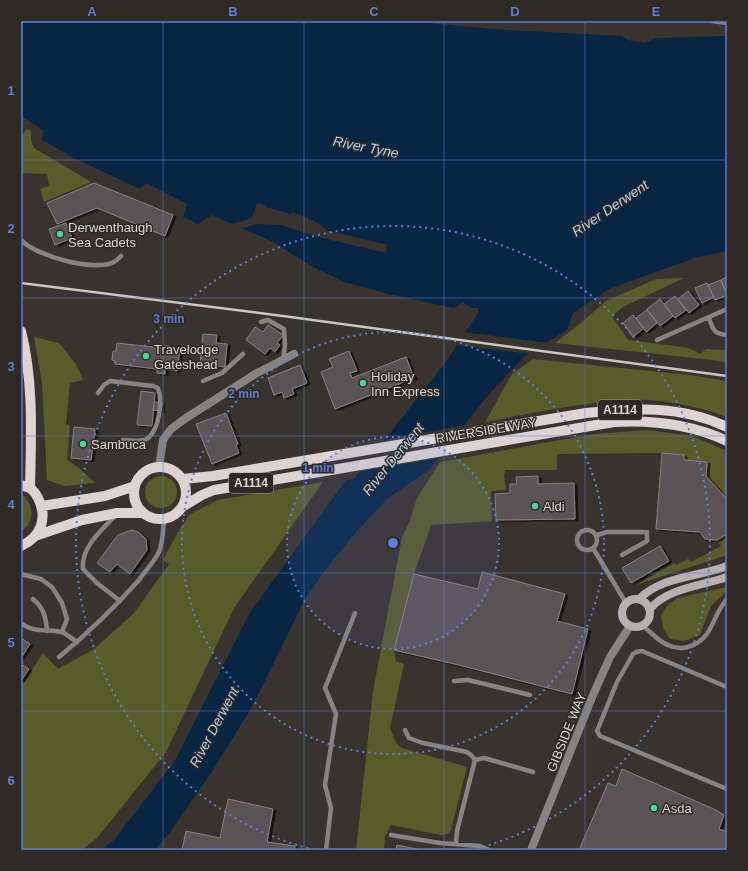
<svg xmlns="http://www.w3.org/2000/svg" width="748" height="871" font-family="Helvetica,sans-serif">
<defs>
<filter id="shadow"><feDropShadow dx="3" dy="1.5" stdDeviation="0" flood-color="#0009"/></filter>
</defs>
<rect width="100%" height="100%" fill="#38332d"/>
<path fill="#585c29" d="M26,129L31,131V140L34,148L91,182L44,202L40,189L49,186L47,174L21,173V139Z
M684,278L623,307L612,316L628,340L689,348L700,354L706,349L727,350V363L712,360L555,343L582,322L606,301L656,279Z
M34,337L59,343L76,364L83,380L70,383L66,424L70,425L67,460L79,468L95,483L65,486L47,480L42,383Z
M533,359L690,375L727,381V417C699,406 658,398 628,400C580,403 532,413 485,422L512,374Z
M648,430L692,436L727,451V499L706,476L707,462L684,460V455L662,453L557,454V470H505L504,475L506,490L491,491L492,521L431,525L414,574L394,650L396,661L404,664L390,728L396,743L402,748L467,767L451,830L448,834L441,835L391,825L385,837L384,850H356L373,691L402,537L410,521L417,498L440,462L593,434Z
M145 492a16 16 0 1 1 32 0a16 16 0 1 1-32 0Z
M323,482L234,608L166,752L98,837L82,850H21V687L43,653L58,669L94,649L134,613L169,564L163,560L178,532L190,514L218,500Z
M21,494C34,503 36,522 21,531Z
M727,534V555L636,585L674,563L676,565L688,559L691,562L721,546L717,540Z
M727,587V591L711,606L700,635L684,641L670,639L663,628L661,615L667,606L677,598Z"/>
<path fill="#062644" d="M21,21H409L491,29L621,36L628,40L644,43L657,38L727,36V251L694,258L609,289L573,313L567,330L525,356L488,395L429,470L388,498L357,531L329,565L305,599L261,689L247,715L211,773L170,832L155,850H101L114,840L175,761L249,614L346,480L354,479L445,363L479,312L478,308H471L463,302L454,308L393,295L344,282L311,266L273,242L212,215L198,224L183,217L187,204L146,183L140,189L74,158L42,140L43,130L21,116Z"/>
<path fill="#38332d" d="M257,203L266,205V207L291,214L292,212L301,215L318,223L326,230L388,245L386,253L319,237L280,225L257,224L238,229L229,225L252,218Z
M463,332L550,343L531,354L455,345Z
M467,425L440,458L357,472L382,440Z"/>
<path fill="#5b5257" stroke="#898085" filter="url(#shadow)" d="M94,183L173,215L165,236L97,208L57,224L47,203Z
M66,223L72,238L55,245L49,229Z
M727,277V295L721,280Z
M721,280L727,295L715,300L708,285Z
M707,283L714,297L702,303L695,288Z
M688,291L699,305L689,313L678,299Z
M675,296L686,310L675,318L664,304Z
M660,299L673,316L660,326L647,309Z
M647,310L657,323L646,332L636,318Z
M633,315L644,328L633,337L623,323Z
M268,325L283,335L277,343L280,345L275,352L270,348L265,354L246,340L255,327L263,332Z
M203,334L217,335L216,343L227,344L225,367L200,364Z
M117,343L162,348V345L169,346V349L180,350L177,371L165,369V374L157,373V369L115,364V361L112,360L113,351H116Z
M349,351L357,371L350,373L352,378L406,357L414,378L335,409L321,372L333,367L329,359Z
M300,365L307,383L292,389L294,394L284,398L282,392L274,395L268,378Z
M141,391L155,393L152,426L137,425Z
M154,402L162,403L161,411L153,410Z
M226,413L238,444L236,445L239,453L212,464L196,424Z
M74,427L95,429L91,460L71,458Z
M662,453L684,455V460L707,462L706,476L727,499V534L717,540L705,539L700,532L656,529Z
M538,476V484L574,483L575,519L496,520L495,494L510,493V484H517L516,477Z
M132,530L138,532L146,539L147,550L130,574L117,564L110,572L97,563L118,535Z
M660,546L669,561L631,583L622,568Z
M482,572L565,594L557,621L588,629L572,694L459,665L394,650L414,574L478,589Z
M21,638L30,644L21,658Z
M21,664L29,669L21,681Z
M622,769L716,810L724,815L719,829L727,832V850H579L608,783L616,786Z
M228,799L273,809L267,842L295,846L294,850H182L186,831L220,838Z
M397,845L422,850H396Z"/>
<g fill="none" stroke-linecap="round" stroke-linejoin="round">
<path stroke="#888383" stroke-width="4.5" d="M712,21L727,23
M21,240C36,256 94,272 114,262C116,261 119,258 121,256
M709,318C713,330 714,334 727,335
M261,322L268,320L284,329L285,345L283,360
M657,340L727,309
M203,381L222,373L243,354
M98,393L104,385L110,381L153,386L158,388C163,402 159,433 145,440C138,442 129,440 123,440
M115,516C101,531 81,547 83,569L97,583L120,601
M577 540a10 10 0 1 1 20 0a10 10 0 1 1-20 0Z
M597,535L607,532H647V541L622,555
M593,548L626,603
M21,574L41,579L52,587L62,603L67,619L62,632
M33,599C44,608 46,618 47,631
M21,623C33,633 47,629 61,632C66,633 72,639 77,642
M643,626C651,632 659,642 668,645C684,653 702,644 710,629C716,618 718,609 727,599
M59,657C88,633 114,608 139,580C145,571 154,562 159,552C163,542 163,530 164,519
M454,681L468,680L530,695
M727,687L642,651L636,652L633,654L617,682L597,731L600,736L727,789
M405,730L409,738L423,743L467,752L472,756L475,760L457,831L456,844
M475,760L484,758L533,772
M391,835L440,843L480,846L489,850
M326,850L331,808L325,785L336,714L325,688L355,613"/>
<path stroke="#888383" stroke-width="8" d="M159,467L163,440L171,429L186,418L257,373L294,354
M531,850L593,695L610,657L630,626"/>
<path stroke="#b8b0b0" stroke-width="8" d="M622 613a14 14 0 1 1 28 0a14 14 0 1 1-28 0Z
M639,599C662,576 699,577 727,566
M650,609C667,588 702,586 727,577"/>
<path stroke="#ddd3d2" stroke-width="10" d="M21,331C34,383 31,435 30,488
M134 493a26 26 0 1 1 52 0a26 26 0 1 1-52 0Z
M183,479L213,476L586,413C636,408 680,405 727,427
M21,485C24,486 27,487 30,488C34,491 36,494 38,498C48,518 41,537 21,546
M42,506L105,496L135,486
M182,507L202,495L214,490L614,422C653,420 691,424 727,441
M35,536L82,520L117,513H142"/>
<path stroke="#cac6c1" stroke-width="2.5" d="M21,283L283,316L727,376"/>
</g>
<path fill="none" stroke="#607ed7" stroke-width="1" stroke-opacity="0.55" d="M163,21V850M304,21V850M444,21V850M585,21V850M21,160H727M21,298H727M21,436H727M21,573H727M21,711H727"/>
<circle cx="393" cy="543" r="106" fill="#607ed7" fill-opacity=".12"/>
<g fill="none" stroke="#607ed7" stroke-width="2" stroke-dasharray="2 4">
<circle cx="393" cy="543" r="106"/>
<circle cx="393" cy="543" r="211"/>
<path d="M314 850A317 317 0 1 1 472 850"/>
</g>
<g fill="#4ad49c" stroke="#2e2923" stroke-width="1.5">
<circle cx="60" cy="234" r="4"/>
<circle cx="146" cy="356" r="4"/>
<circle cx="363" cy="383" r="4"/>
<circle cx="83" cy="444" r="4"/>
<circle cx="535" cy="506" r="4"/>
<circle cx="654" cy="808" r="4"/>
</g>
<g text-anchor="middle" stroke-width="3" stroke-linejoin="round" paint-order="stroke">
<g fill="#2e2923" stroke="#a8a49f" stroke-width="1">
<rect x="598" y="400" width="44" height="20" rx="3"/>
<rect x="229" y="473" width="44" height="20" rx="3"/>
</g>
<g font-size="12" font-weight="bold" fill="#dcd8d4">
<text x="620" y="414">A1114</text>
<text x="251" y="487">A1114</text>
</g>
<g font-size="13" fill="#dcd8d4" stroke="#2e2923" text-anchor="start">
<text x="68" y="232">Derwenthaugh<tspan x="68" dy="15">Sea Cadets</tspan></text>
<text x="154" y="354">Travelodge<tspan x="154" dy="15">Gateshead</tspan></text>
<text x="371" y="381">Holiday<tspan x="371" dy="15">Inn Express</tspan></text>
<text x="91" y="449">Sambuca</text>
<text x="543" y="511">Aldi</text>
<text x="662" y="813">Asda</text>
</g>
<g font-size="13" fill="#dcd8d4" stroke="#2e2923">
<text transform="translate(486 430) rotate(-9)" y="5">RIVERSIDE WAY</text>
<text transform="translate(566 732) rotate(-68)" y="5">GIBSIDE WAY</text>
</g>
<g font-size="14" font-style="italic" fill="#b1cff0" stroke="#2e2923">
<text transform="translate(366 147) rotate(11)" y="5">River Tyne</text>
<text transform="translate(610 208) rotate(-34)" y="5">River Derwent</text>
<text transform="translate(393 459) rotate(-51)" y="5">River Derwent</text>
<text transform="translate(214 727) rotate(-62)" y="5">River Derwent</text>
</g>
</g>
<circle cx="393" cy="543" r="6" fill="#607ed7" stroke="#2e2923" stroke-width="2"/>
<g font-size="12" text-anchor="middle" font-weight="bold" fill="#607ed7" stroke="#2e2923" stroke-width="3" stroke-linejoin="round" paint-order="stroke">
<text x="169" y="323">3 min</text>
<text x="244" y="398">2 min</text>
<text x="318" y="472">1 min</text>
</g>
<rect width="748" height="871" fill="none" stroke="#2e2923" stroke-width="44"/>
<rect x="22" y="22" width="704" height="827" fill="none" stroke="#607ed7" stroke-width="1.5"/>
<g font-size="13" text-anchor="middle" font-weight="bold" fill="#607ed7">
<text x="92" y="16">A</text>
<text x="233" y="16">B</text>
<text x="374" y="16">C</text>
<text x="515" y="16">D</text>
<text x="656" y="16">E</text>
<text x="11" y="95">1</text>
<text x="11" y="233">2</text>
<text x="11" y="371">3</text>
<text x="11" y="509">4</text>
<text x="11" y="647">5</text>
<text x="11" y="785">6</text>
</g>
</svg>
